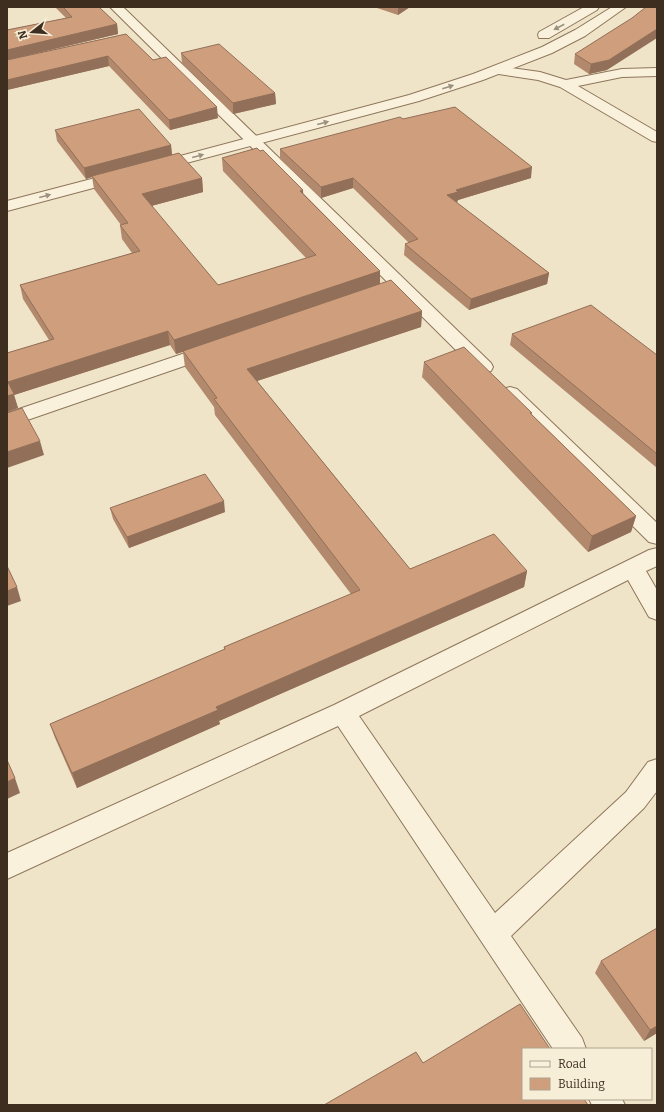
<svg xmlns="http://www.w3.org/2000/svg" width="664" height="1112" font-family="Bitter,serif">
<rect width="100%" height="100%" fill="#f0e4c8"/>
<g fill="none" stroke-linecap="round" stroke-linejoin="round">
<defs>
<path id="minor" d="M110,7H123L491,363L493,367L491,371L484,373L477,371Z
M497,66L540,72L566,80L622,69L657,68V76L622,77L578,86L657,132V142L652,141L560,87L538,80L492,73L490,70L492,67Z
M212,344L219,346L221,350L219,354L7,427V413Z
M510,387L517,389L657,523V544L649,542L503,397L500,393L503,389Z
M657,548V566L646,571L657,590V620L649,617L628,580L359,716L495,913L626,792L648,762L657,759V791L644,808L511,936L582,1038L586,1049H553L338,726L7,879V853L334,705L649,550Z
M589,1099H622L625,1105H592Z"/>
<path id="tertiary" d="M584,7H599L597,10L549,38H539L538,35L539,32Z
M612,7H626L585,36L552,53L483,80L419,101L160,170L155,172L150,170L147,167L150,164L409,95L473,74L542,47L575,30Z
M122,171L127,173L130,176L127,179L7,211V201Z"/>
</defs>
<use href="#minor" stroke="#8d765c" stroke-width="2"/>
<use href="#tertiary" stroke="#8d765c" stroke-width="2"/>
<use href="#minor" fill="#faf1dc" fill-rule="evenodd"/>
<use href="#tertiary" fill="#faf1dc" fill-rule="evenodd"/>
</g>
<path fill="#b2896c" d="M55,7H99L117,24L118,34L12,59L126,34L153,60L218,118L170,130L109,66L7,90V30L66,18Z
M374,7H410L398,15Z
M181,53L275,93L276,104L233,114L182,63Z
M575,54L607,70L589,74L574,64Z
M403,119L531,178L458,200L457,203L549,273L547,284L469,310L404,255L405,244L409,243L353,188L321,198L280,159V149Z
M55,130L171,145L172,155L202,178L203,192L151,206L218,285L306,258L223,171L222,158L304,194L380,271V284L422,311L421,327L257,381L410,569L527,571L524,587L219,721L220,724L77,788L55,738L50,724L224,650V647L351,594L215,415L214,407L185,367L183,352L176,354L170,345L14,395L18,408L7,412V353L49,340L23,299L20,285L132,253L122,239L120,225H121L94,189L92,177L86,179L57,141Z
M512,334L657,355V468L510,345Z
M424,362L532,413L531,414L636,516L631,532L588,552L422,377Z
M110,508L225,512L129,548L113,519Z
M601,961L657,1033L644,1041L595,973Z"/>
<path fill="#916f58" d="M398,7H410L398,15Z
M117,24L118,34L7,60V50Z
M657,29V38L607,70L589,74L591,64Z
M108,56L109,66L7,90V80Z
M275,93L276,104L233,114V103Z
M217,107L218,118L170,130L169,120Z
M171,145L172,156L92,176V177L86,179L84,168Z
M532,167L531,178L458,200L457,202L446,206L447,195L456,190Z
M202,178L203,192L144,208L142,194Z
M353,178V188L321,198V187Z
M303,190L304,203L300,191Z
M380,271V285L176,354L174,340Z
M549,273L547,284L469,310L471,299Z
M422,311L421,327L248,384L247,369Z
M168,331L170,345L14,395L18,408L7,412L8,382Z
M40,441L44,455L7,468V452Z
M224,501L225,512L129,548L127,537Z
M636,516L631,532L588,552L592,536Z
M527,571L524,587L219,721L220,724L77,788L72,773L216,707Z
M17,587L21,601L7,606V591Z
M15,778L20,793L7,799V782Z
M657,1026V1033L644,1041L650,1030Z"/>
<path fill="#cf9f7d" stroke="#916f58" d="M63,7H99L117,24L7,50V30L72,17Z
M646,7H657V29L609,60L591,64L575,54L632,18Z
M126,34L153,60L166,57L217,107L169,120L108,56L7,80V60Z
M219,44L275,93L233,103L181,53Z
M455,107L532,167L456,190L458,192L447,195L549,273L471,299L405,244L418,239L353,178L321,187L280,149L400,117L403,119Z
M139,109L171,145L84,168L55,130Z
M257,148L260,151L263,150L303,190L300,191L380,271L174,340L168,331L8,382L14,394L7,396V353L54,339L20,285L140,251L120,225L128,223L92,176L179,153L202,178L142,194L218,285L316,255L222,158Z
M391,280L422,311L247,369L410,569L494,534L527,571L216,707L218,710L72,773L50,724L225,649L224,647L360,590L214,399L217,398L183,351Z
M591,305L657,355V454L512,334Z
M464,347L532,413H530L636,516L592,536L424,362Z
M22,408L40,441L7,452V413Z
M205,474L224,501L127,537L110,508Z
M7,566L17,587L7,591Z
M7,760L15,778L7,782Z
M657,928V1026L650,1030L601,961Z
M520,1004L550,1049H523V1099H584L588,1105H324L416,1052L423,1063Z"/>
<defs><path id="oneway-solid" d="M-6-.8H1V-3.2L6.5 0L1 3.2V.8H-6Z"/></defs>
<g fill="#9c907e">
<use href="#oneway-solid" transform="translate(559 27) rotate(152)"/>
<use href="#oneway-solid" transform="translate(448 87) rotate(-18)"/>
<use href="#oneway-solid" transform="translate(323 123) rotate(-15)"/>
<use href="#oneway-solid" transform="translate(198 156) rotate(-15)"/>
<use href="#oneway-solid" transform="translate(45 196) rotate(-15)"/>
</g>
<rect width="664" height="1112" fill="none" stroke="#3d2e20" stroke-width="16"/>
<rect x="522" y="1048" width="130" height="52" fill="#f7eed8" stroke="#ada18e"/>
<rect x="530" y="1061" width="20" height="6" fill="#faf1dc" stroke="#ada18e"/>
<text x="558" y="1068" font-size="12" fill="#3d2e20">Road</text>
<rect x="530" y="1078" width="20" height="12" fill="#cf9f7d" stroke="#ada18e"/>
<text x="558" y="1088" font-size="12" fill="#3d2e20">Building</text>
<g transform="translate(32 32) rotate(253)" stroke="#f7eed8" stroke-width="3" paint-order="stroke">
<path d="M0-3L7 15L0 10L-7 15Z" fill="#3d2e20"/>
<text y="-6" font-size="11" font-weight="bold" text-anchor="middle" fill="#3d2e20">N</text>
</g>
</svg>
